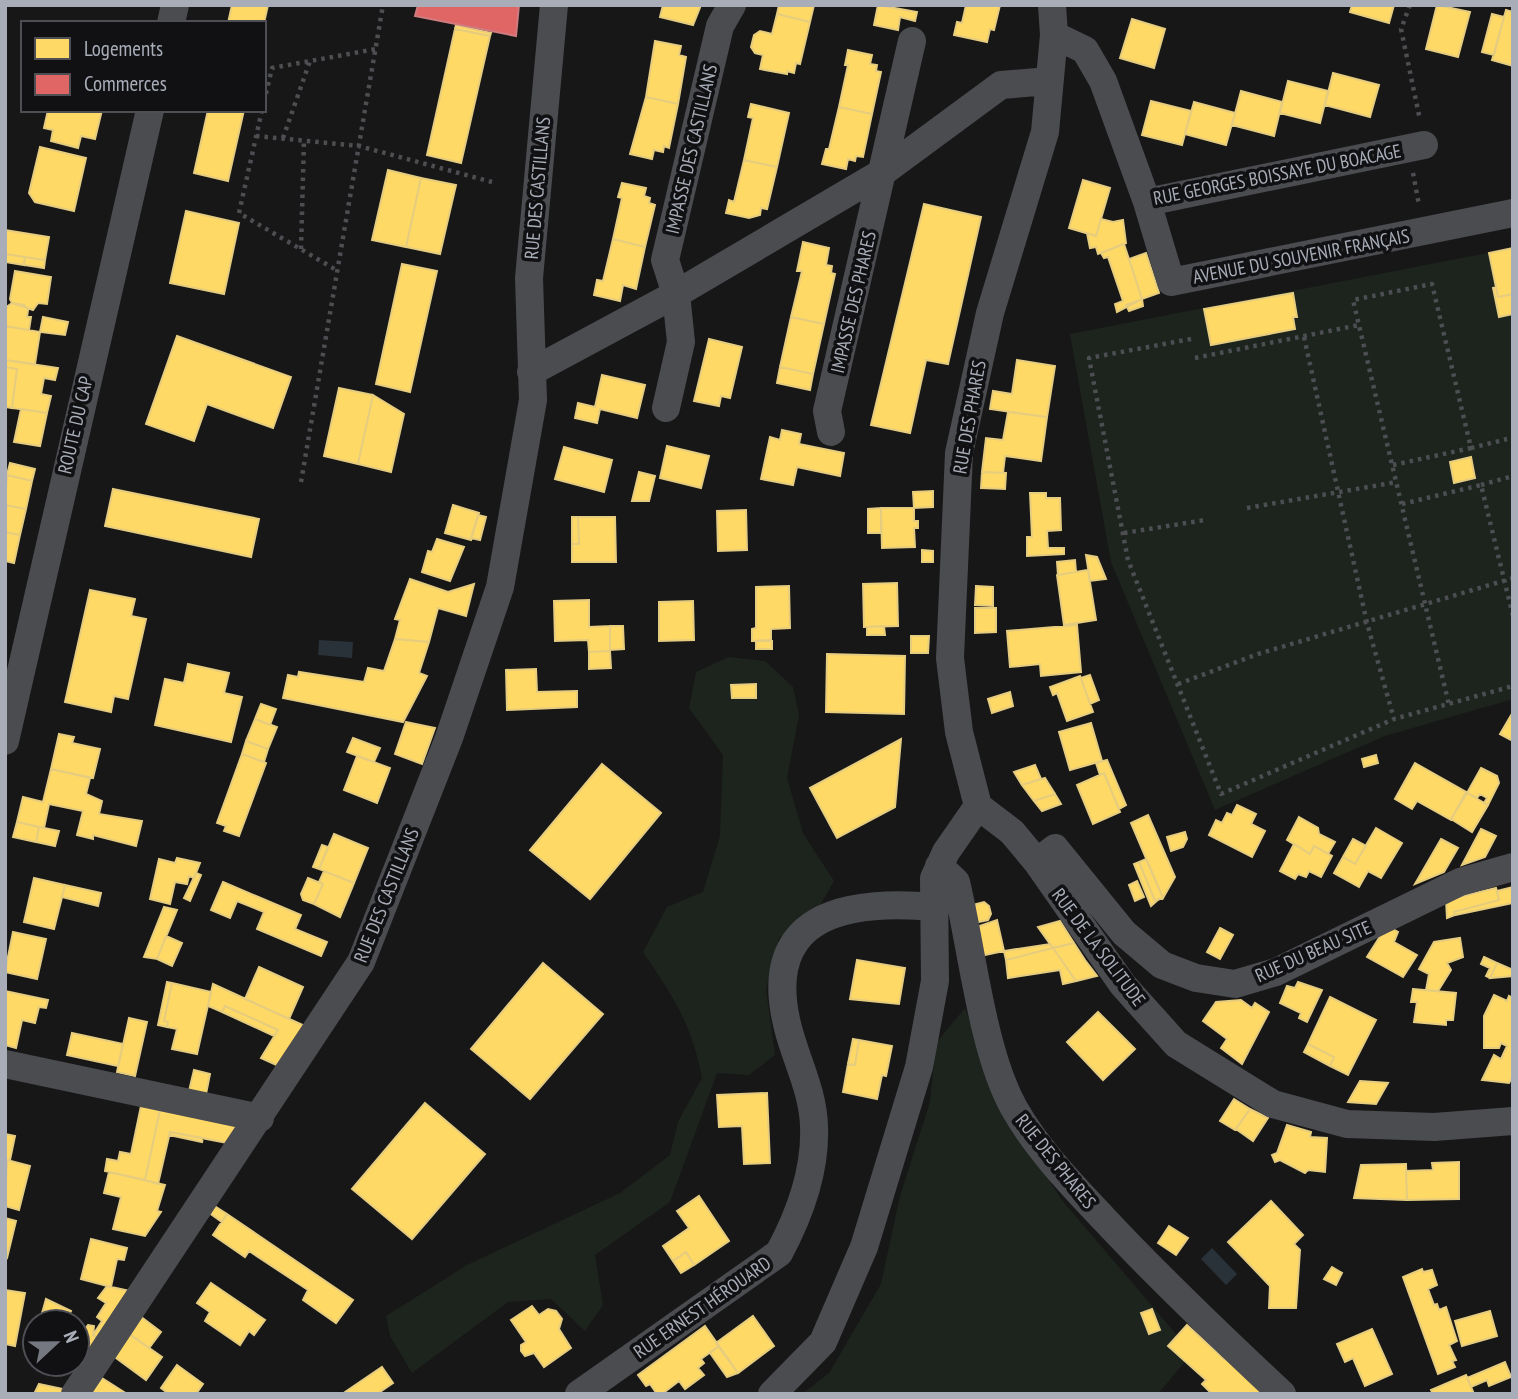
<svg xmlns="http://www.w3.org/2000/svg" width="1518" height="1399" font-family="'PT Sans Narrow',sans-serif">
<rect width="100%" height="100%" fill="#171717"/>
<path fill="#1d241e" d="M1513,248V699L1385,736L1215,810L1111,562L1070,334Z
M729,657L765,661L793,687L799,715L787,778L803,833L834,881L817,911L779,938L766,989L775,1055L749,1075L717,1073L670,1202L595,1255L603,1305L585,1331L551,1299L508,1302L412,1373L390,1336L386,1316L467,1265L620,1193L670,1155L678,1122L702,1078C692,1024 673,996 643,952L667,907L703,892L720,836L723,755L689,708L696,672Z
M965,1008L1008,1115L1061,1199L1192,1353L1158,1394H802L829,1373L881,1284L900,1196L930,1102L936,1043Z"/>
<path fill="#2a3239" d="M319,640L353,642L352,658L318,655Z
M1212,1248L1237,1274L1226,1285L1201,1259Z"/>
<path fill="#ffd966" stroke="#e5cc7f" stroke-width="2" d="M232,5H268L264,23H228Z
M663,5H701L693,25L660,17Z
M779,5H814L810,22L777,14Z
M878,5L917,12L915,21L900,17L898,30L874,25Z
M966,5H1000L994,30L990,29L987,42L954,35L957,22L962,23Z
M1352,5H1394L1389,23L1350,12Z
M1437,5L1470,12L1458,57L1426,49Z
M1506,10L1513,12V66L1492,60Z
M777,14L810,22L800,64L796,63L794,73L787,71V74L760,69L763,55L755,53L751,47L754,35L760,31L772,34Z
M1492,14L1504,17L1494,55L1482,52Z
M1132,19L1165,29L1154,68L1120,58Z
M456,25L491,33L490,36L455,29Z
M455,29L490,36L461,163L427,155Z
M655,41L681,46L679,55L686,57L678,104L646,97Z
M848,50L872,55L870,64L877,65L876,71L881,72L872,114L839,107L848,65H845Z
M1333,73L1379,85L1370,117L1325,105Z
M1288,81L1328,91L1320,123L1280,113Z
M1241,91L1282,102L1274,136L1232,125Z
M646,97L678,104L669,148L664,146L663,152L654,150L652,159L630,154Z
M1151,101L1191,111L1182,145L1142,135Z
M1194,102L1235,113L1226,145L1185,134Z
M751,104L789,113L777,167L744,160L753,118L748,117Z
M839,107L872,114L863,157L856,156L855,161L848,159L846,169L822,164L826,149H829Z
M48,110H102L95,139L81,136L78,148L51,141L53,130L44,128Z
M208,110H244L228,181L194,173Z
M40,147L86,158L74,211L35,202L29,193Z
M744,160L777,167L767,209L761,208L760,215L749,218L726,213L729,200L734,202Z
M388,170L421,178L406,247L372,240Z
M421,178L456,185L440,254L406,247Z
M1083,180L1110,188L1096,236L1069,228Z
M622,183L646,188L644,196L650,198L649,203L655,205L645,247L613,239L622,198L618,197Z
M924,204L981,217L948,364L926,360L910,433L871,425Z
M186,211L239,223L224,294L170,283Z
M1101,219L1113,222L1123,220L1126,243L1098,254L1096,247L1090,248L1087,233L1096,236Z
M5,230L49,237L45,260L5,254Z
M613,239L645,247L636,289L623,285L620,301L594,295L597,280L603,281Z
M803,242L829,248L826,265L832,266L831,273L835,274L824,324L791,317L802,271H797Z
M1124,244L1142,299L1117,312L1115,304L1123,301L1108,257L1104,258L1101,253Z
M1513,248V294L1498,297L1489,253Z
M1146,253L1159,293L1142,299L1129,259Z
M5,254L25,257L24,265L5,262Z
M25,257L45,260L44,268L24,265Z
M402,264L437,271L410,392L376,384Z
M15,271L51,277L47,304L38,303L33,310L12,303L10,299Z
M1496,287L1498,297L1513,294V314L1499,317L1493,288Z
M1293,293L1297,317H1293L1295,329L1211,345L1204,309Z
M1142,299L1143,306L1129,311L1126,305Z
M12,303L24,305L28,310L27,317H31L29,330L5,326V308Z
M43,317L68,322L65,335L40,332Z
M791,317L824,324L813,374L780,367Z
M5,326L40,332L35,364L5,360Z
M177,336L291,377L273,428L207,404L194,441L146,424Z
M709,339L742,347L730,398L721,396L719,406L694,401Z
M5,360L58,368L55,380L44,378L41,394L51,396L47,413L12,408L17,369L5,367Z
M1017,360L1055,366L1047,417L990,409L993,391L1012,394Z
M5,367L17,369L12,408L5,407Z
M780,367L813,374L810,390L777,383Z
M602,375L645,385L637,418L600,409L597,423L575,418L578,403L595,407Z
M339,388L373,395L358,464L324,456Z
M373,395L404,414L391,472L358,464Z
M21,409L47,413L40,446L14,442Z
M1008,412L1047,417L1041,461L1005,456L1003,473L982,472L986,438L1003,440Z
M782,430L801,434L799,444L844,453L840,476L797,467L793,485L761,479L770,437L780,440Z
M667,446L709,456L701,488L660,478Z
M564,447L612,460L604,492L555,479Z
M1471,457L1475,478L1454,483L1450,462Z
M10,463L35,469L32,481L7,475Z
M639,472L655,476L649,501H632Z
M982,472L1006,473L1005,489L981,488Z
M7,475L32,481L26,509L5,505Z
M113,489L259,519L251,557L105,526Z
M933,491V507L914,508L913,492Z
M1030,493H1046V498H1060L1061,530L1047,531L1048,548H1064V554L1027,556V537H1032Z
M5,505L26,509L20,535L5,532Z
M453,505L479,513L471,540L445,533Z
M881,508V533H868V509Z
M881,508H914V521H918V528H914L915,547L882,548Z
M746,510L747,550L718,551L717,511Z
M478,515L486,517L480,540L471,538Z
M572,517H578L579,544H572Z
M578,517H615L616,562H572V544H579Z
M5,532L20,535L14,563L5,561Z
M437,539L464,547L450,581L422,572L428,551L432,552Z
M922,550L933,551V562H922Z
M1086,555L1097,557L1106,579L1090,581Z
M1075,560L1076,572L1058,575L1057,562Z
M1088,570L1096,620L1064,625L1057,575Z
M410,579L448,592L474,584L466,616L438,608L429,642L395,639L400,620L395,619Z
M897,583L898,626L864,627L863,584Z
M789,586L790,628L771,629V640L752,641V629L756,628V587Z
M976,586L993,587V606L975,605Z
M90,590L135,599L131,616L146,619L128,699L114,696L111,712L65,702Z
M589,600V627L610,626V651L589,652L588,640L555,641L554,601Z
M693,601L694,640L659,641V602Z
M975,608H996V632L975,633Z
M1077,625L1081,672L1041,676L1040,664L1010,667L1007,631Z
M610,626H623L624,649L610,650Z
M884,626L885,635H867V627Z
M911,636H929L928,653H911Z
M395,639L429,642L419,673L427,676L403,722L283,698L288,675L298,677L299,672L364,682L368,668L384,671Z
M756,641H772V649H756Z
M610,651L611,668L589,669V652Z
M827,654L905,656L904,714L826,712Z
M188,664L229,673L224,693L242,697L231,742L155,725L165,679L184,683Z
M536,669L537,692L577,691V707L507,710L506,670Z
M1090,675L1099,700L1090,704L1081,678Z
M1080,676L1093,712L1067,721L1057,693L1053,695L1050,687Z
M756,684V698H732L731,685Z
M1010,692L1013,706L992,713L988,699Z
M261,704L276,709L270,725L255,719Z
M1513,712V741L1500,734Z
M255,719L277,727L268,749L246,741Z
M406,722L435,728L422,764L395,754Z
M1091,723L1102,761L1070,770L1059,732Z
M59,734L74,737L72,743L100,749L93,778L51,769Z
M353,738L380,748L374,762L347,752Z
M901,739L895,807L837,838L810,788Z
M246,741L268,749L264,762L242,754Z
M242,754L266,763L239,836L224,831L226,826L217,823Z
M1376,755L1378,763L1364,767L1362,759Z
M357,756L390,768L377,803L344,790Z
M1107,760L1126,805L1119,809L1104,773L1100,775L1096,763Z
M1415,763L1466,792L1451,820L1417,801L1412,809L1395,799Z
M602,764L661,813L590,899L530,850Z
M1035,765L1041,779L1022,785L1014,772Z
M1481,768L1497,776L1499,783L1488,805L1484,803L1487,798L1480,794L1477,798L1467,793Z
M51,769L90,778L86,794L102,801L99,814L142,821L136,846L93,835V839L77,835L83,811L49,804L44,828L17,822L23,797L43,802Z
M1104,773L1120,812L1093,824L1077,785Z
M1045,778L1055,794L1034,801L1022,785Z
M1467,793L1488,805L1472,832L1451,819Z
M1055,794L1061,804L1042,811L1034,801Z
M1237,805L1256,814L1251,824L1265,831L1252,857L1209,835L1216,820L1222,823L1227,813L1232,815Z
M1148,815L1175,877L1163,898L1131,823Z
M1299,817L1318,828L1319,834L1335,842L1328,854L1314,846L1310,854L1287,840Z
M17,822L39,827L36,842L13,837Z
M39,827L59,831L55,846L36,842Z
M1376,828L1402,843L1381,878L1368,871L1359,887L1334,873L1343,857L1355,864Z
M1481,829L1496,836L1485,857L1462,865Z
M1185,832L1187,839L1183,847L1171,851L1167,837Z
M334,834L368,848L354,883L319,869Z
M1353,839L1366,846L1355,864L1343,857Z
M1441,839L1458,848L1444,872L1415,884Z
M1294,844L1310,854L1314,846L1332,856L1321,877L1309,871L1306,877L1298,874L1295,879L1280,871Z
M322,845L328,847L319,869L313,867Z
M177,858L200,863L194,878L189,876L187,884L175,882L170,904L150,899L159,859L175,863Z
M1146,859L1163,898L1155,901L1139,862Z
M1139,862L1155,901L1160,898L1151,906L1134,864Z
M324,871L354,883L340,917L314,904L323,884L319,882Z
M196,873L201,875L190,901L184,898Z
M34,878L65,885L54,929L24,922Z
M308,878L323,884L314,904L303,900L301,894Z
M1137,881L1144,897L1135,901L1129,885Z
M223,882L301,915L295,929L327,942L321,956L257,929L264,912L237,901L230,918L211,910Z
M65,885L101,893L98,906L62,897Z
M1513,887V903L1455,915L1454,912L1499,900L1497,891Z
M1496,888L1499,900L1454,912L1455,915L1447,918L1446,900Z
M984,902L989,906L991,914L988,920L978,922L973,911L976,904Z
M164,907L177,910L157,959L144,957Z
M997,920L1004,951L980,956L974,928Z
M1060,921L1074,943L1053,948L1038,927Z
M1220,928L1233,935L1220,959L1207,952Z
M1391,928L1398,932L1394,942L1417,955L1403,977L1367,957L1381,935Z
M13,932L46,939L37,979L5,972Z
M166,936L182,943L172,966L157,959Z
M1460,938L1463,957L1447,963L1451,970L1438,991L1426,990L1429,974L1419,969L1434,942Z
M1074,943L1085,960L1097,976L1076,981L1053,948Z
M1050,944L1053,948L1006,960L1004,951Z
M1053,948L1076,981L1063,984L1060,970L1008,978L1006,960Z
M1484,957L1497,963L1490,978L1486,976L1490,968L1481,964Z
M857,960L905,968L899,1004L850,999Z
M543,963L603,1014L530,1099L471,1049Z
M1497,963L1513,970V976L1490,978Z
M259,967L303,987L289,1019L245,999Z
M167,982L172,983L164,1021L168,1022L167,1027L158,1025Z
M1298,982L1322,990L1307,1022L1299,1018L1301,1013L1280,1003L1287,986L1295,988Z
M172,983L211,992L197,1054L172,1049L177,1029L167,1027L168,1022L164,1021Z
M213,984L307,1027L283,1068L261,1058L278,1030L225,1006L222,1012L208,1006Z
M1413,989L1456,993L1453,1020H1446V1025L1414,1022L1417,1002H1411Z
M5,991L48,1000L46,1008L39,1007L35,1023L22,1020L16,1048L5,1045Z
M1494,995L1507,1001L1509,996L1513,998V1076L1509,1083L1482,1080L1494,1055L1501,1059L1507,1046L1501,1043L1499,1048H1484V1016Z
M1330,997L1376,1020L1348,1075L1330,1066L1334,1057L1308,1044Z
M1241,1000L1252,1008L1255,1003L1269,1012L1242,1064L1221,1048L1227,1039L1203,1021L1216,1002Z
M225,1006L278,1030L274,1036L222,1012Z
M1098,1012L1135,1049L1103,1080L1067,1042Z
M129,1018L147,1022L135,1076L117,1072Z
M72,1033L123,1044L118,1066L67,1055Z
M853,1039L859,1040L855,1065L848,1064Z
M859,1040L892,1046L886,1076L882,1075L877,1099L843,1092L848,1064L855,1065Z
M1308,1044L1334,1057L1330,1066L1304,1052Z
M194,1070L210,1074L205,1099L188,1095Z
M1360,1081L1388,1083L1376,1104L1348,1102Z
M767,1093L770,1163L744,1164L742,1126L719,1127L717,1095Z
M1234,1099L1250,1109L1235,1130L1220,1121Z
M425,1103L485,1154L412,1239L352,1189Z
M141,1106L160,1110L145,1180L105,1171L107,1159L118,1161L120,1152L131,1154Z
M1250,1109L1268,1118L1253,1141L1236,1129Z
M160,1110L241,1127L233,1144L170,1132L158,1184L145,1180Z
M1287,1125L1311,1132L1310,1137L1327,1138L1325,1172L1308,1170L1305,1173L1280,1160L1275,1162L1272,1155L1277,1153Z
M170,1132L203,1138L202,1142L169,1135Z
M5,1134L15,1136L10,1160H5Z
M7,1160L30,1166L19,1210L5,1206Z
M1459,1162V1199L1407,1200L1406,1171L1433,1170L1432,1163Z
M1406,1164L1407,1200L1354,1198L1361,1165Z
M109,1172L165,1185L157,1211L161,1212L145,1236L113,1229L121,1197L104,1193Z
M699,1196L729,1241L694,1265L686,1252L673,1261L663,1246L689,1228L677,1211Z
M1271,1201L1303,1235L1294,1244L1300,1250L1296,1308H1269L1270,1286L1228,1242Z
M213,1205L227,1214L222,1222L208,1212Z
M227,1214L353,1300L336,1323L303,1300L308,1290L249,1251L245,1257L213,1235Z
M5,1218L16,1221L7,1258L5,1257Z
M1169,1226L1188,1238L1176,1255L1158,1243Z
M91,1239L127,1248L124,1260L117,1259L111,1287L81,1279Z
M686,1252L694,1265L681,1273L673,1261Z
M1332,1267L1342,1273L1336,1285L1324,1279Z
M1422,1269L1423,1272L1432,1270L1437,1285L1428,1289L1434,1305L1437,1304L1439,1310L1446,1307L1457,1341L1449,1345L1456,1360L1452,1361L1455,1367L1438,1374L1403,1277Z
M211,1283L265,1320L254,1335L249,1331L240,1345L205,1321L210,1312L197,1303Z
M107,1286L134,1292L101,1340L93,1335L102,1321L97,1317L106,1303L98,1298Z
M5,1290L25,1293L15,1346L5,1344Z
M46,1299L71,1311L66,1321L43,1310Z
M532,1306L539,1315L548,1309L556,1311L562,1319L559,1329L571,1348L544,1367L534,1353L525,1356L521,1351V1345L526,1342L511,1320Z
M1152,1309L1160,1330L1149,1334L1141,1313Z
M43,1310L66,1321L68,1322H39Z
M1490,1311L1497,1336L1462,1346L1455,1321Z
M140,1316L161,1332L149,1348L128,1333Z
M753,1316L774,1346L738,1373L716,1343Z
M88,1325L94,1326L93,1335L101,1340L91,1355L77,1346V1326L84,1330Z
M1187,1325L1224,1359L1229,1355L1271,1394H1212L1202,1384L1206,1380L1168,1346Z
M705,1326L719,1346L701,1359L704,1363L698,1368L704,1375L685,1389L679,1381L662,1394H657L650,1384L646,1386L638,1375Z
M1372,1329L1392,1374L1365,1386L1353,1358L1345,1362L1337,1344Z
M128,1333L162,1357L146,1380L112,1355Z
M719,1346L738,1373L727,1377L710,1353Z
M1505,1362L1511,1377L1489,1386L1487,1380L1471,1387L1467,1378Z
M177,1365L203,1384L196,1394H169L161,1388Z
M382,1367L393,1383L377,1394H346L345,1392Z
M1466,1375L1474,1394H1433L1431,1390Z
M102,1378L127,1394H90Z
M39,1384L67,1390L64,1394H34Z"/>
<path fill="#e06666" stroke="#cf7b7f" stroke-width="2" d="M418,5H519L516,36L415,16Z"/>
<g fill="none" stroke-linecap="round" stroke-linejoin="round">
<path stroke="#4d4e52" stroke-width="4.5" stroke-dasharray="3.5 5" stroke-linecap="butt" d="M1410,5L1401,29L1420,120
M264,102L272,68L376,49
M262,110L239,213L338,271
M256,136L359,146L492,182
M283,138L310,61
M1413,173L1419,205
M301,249L304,140
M1304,337L1367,623L1394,719
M1191,339L1089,358L1128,560L1221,794L1394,719L1513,686
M1195,358L1359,325
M1471,448L1507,439
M1393,465L1471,448L1432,284L1353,300L1449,705
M301,482L383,5
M1481,485L1513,476
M1402,504L1481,485L1513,616
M1247,508L1397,482
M1124,533L1205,520
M1178,684L1258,654L1513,578"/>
<path stroke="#4b4c50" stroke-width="28" d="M1052,5L1054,35L1085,50L1103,81L1147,202L1424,145
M171,23L175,5
M1147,202L1171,282L1513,213
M531,372L676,294L883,172L1001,85L1049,81
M666,408L681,342L676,294L665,260L720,26L732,5
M831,432L827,411L912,41
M5,741L150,110
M978,806L959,732L950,658L959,453L990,313L1045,132L1054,35
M978,806L1012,832L1037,862L1123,985L1176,1044L1273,1104L1347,1124L1434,1127L1513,1121
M1037,862L1055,848L1124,933L1162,965L1196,978L1235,984L1276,972L1460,882L1513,867
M939,866L956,882C972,948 982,1051 1014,1108C1037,1149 1072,1185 1104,1219C1161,1280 1221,1337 1282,1394
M5,1064L260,1118
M75,1394L361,962L449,738L500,587L533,400L529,278L554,5
M579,1394L779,1253C800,1214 816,1171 814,1126C813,1091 796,1060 788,1028C759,915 845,899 935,907
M772,1394L823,1342L864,1247L919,1067L935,981L934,878L946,852L978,806"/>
</g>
<g text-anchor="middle" stroke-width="7" stroke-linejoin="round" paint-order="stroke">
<g font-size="19" fill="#a8adb8" stroke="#111113">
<text transform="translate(691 149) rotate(-77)" y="7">IMPASSE DES CASTILLANS</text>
<text transform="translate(1277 174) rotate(-11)" y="7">RUE GEORGES BOISSAYE DU BOACAGE</text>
<text transform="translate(537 188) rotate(-85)" y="7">RUE DES CASTILLANS</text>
<text transform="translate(1301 256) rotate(-11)" y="7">AVENUE DU SOUVENIR FRANÇAIS</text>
<text transform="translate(853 302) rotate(-77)" y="7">IMPASSE DES PHARES</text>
<text transform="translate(969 417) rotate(-80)" y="7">RUE DES PHARES</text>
<text transform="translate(75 425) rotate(-77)" y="7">ROUTE DU CAP</text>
<text transform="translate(386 895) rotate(-68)" y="7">RUE DES CASTILLANS</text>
<text transform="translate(1099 947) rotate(53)" y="7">RUE DE LA SOLITUDE</text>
<text transform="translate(1313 951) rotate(-24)" y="7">RUE DU BEAU SITE</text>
<text transform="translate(1056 1161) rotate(51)" y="7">RUE DES PHARES</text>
<text transform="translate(702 1307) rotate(-35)" y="7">RUE ERNEST HÉROUARD</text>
</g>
</g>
<rect width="1518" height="1399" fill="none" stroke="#a8adb8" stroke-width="14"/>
<rect x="21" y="21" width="245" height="91" fill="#111113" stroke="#4d4f55" stroke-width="2"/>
<rect x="35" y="38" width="35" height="21" fill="#ffd966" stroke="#4d4f55" stroke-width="2"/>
<text x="84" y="56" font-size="21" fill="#a8adb8">Logements</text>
<rect x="35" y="74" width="35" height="21" fill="#e06666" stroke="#4d4f55" stroke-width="2"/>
<text x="84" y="91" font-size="21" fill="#a8adb8">Commerces</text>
<g transform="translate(56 1343) rotate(68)"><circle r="33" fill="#111113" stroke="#4d4f55" stroke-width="2"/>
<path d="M0-5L12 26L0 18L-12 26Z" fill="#757880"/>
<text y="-10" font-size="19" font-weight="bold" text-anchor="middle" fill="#a8adb8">N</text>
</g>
</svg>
